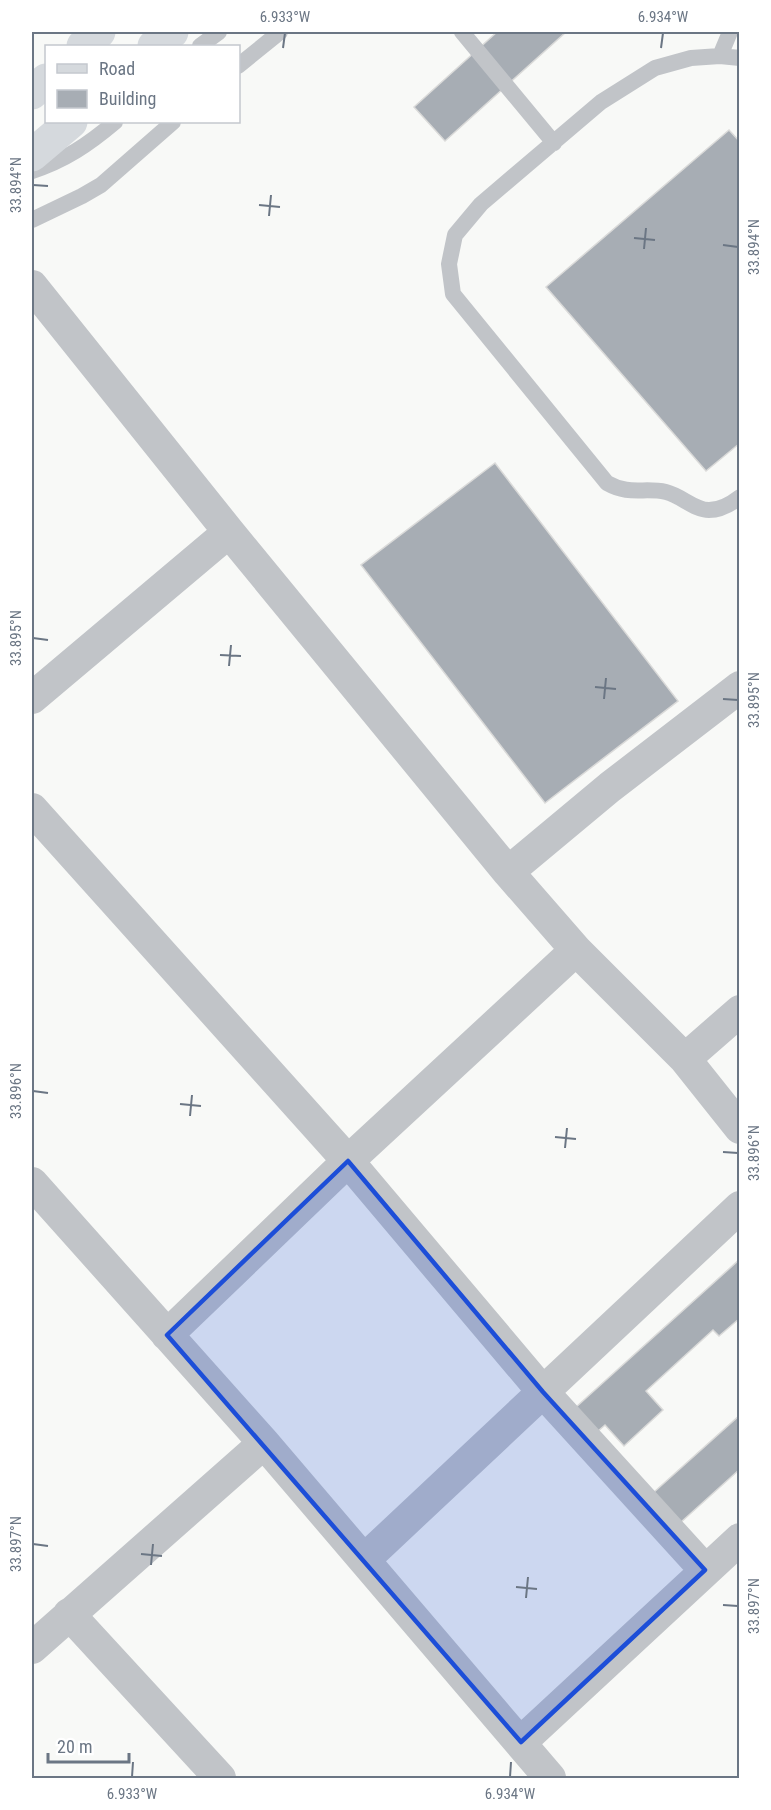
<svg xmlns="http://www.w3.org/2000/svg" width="771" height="1810" font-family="'Roboto Condensed',sans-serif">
<rect width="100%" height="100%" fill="#f8f9f7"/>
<path fill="#a7adb4" stroke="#dadad9" stroke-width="1.5" d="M497,32H566L445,141L414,107Z
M729,130L740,142V443L706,471L546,287Z
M495,463L678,701L545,803L361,565Z
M740,1259V1318L719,1336L713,1330L646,1391L663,1410L624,1446L605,1425L597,1432L575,1408Z
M740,1415V1469L680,1523L653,1493Z"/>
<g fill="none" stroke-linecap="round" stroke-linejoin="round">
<path stroke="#c1c4c8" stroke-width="16" d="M462,32L554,143
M200,46L219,32
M720,56L730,32
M740,58L720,56L691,58L655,68L601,102L481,204L455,235L449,264L453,294L607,483C630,496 644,487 666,492C682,496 694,510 709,510C720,510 731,504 740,497
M238,66L280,32
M32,171C64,161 89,144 115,122
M32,220L82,196L101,185L173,122"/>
<path stroke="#c1c4c8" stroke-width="32" d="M32,286L229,532L508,872L576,950L685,1059L740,1128
M32,698L229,532
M32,809L348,1161L543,1392L705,1570
M508,872L610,787L740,687
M685,1059L740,1011
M32,1183L264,1443L550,1778
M167,1335L348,1161L576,950
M364,1560L740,1207
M69,1614L220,1778
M32,1648L264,1443
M521,1742L740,1539"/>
<path stroke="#d5d9dd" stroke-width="33" d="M83,46L99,32
M154,46L172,32
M32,93L46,80
M32,155L71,122"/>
</g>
<path fill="#1d4ed8" fill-opacity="0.2" stroke="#1d4ed8" stroke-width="4.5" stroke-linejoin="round" d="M348,1161L543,1392L705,1570L521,1742L167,1335Z"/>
<path fill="none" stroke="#6b7684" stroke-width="2" d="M283,48L285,33M661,48L663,33M33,185L48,186M259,205L280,207M269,216L271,195M634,238L655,240M723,245L738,247M644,249L646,228M33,638L48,640M220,655L241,656M229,666L231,645M595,687L616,689M604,699L606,678M723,699L738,700M33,1091L48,1093M180,1104L201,1106M190,1116L192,1095M555,1137L576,1139M565,1148L567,1128M723,1152L738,1153M33,1544L48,1546M141,1554L162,1556M151,1565L153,1544M516,1587L537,1589M526,1598L528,1577M723,1605L738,1606M132,1777L133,1762M510,1777L511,1762"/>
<rect width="771" height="1810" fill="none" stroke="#ffffff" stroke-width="66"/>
<rect x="45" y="45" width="195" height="78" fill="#ffffff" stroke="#c4c8ce" stroke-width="1.5"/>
<rect x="57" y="64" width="30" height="9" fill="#d5d9dd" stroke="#c4c8ce" stroke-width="1.5"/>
<text x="99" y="75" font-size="18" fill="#6b7684">Road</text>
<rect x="57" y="90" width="30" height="18" fill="#a7adb4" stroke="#c4c8ce" stroke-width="1.5"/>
<text x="99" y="105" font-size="18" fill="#6b7684">Building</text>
<path d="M48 1753v9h81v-9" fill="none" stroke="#6b7684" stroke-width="3"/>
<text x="57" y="1753" font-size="18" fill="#6b7684" stroke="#ffffff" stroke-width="4.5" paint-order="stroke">20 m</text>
<rect x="33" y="33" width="705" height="1744" fill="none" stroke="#6b7684" stroke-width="2"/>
<g font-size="15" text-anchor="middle" fill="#6b7684">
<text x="285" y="22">6.933°W</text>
<text x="663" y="22">6.934°W</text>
<text transform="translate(16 185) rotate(-90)" y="5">33.894°N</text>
<text transform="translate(754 247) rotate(-90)" y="5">33.894°N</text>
<text transform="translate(16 638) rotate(-90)" y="5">33.895°N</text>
<text transform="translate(754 700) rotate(-90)" y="5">33.895°N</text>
<text transform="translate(16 1091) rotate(-90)" y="5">33.896°N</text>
<text transform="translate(754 1153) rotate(-90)" y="5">33.896°N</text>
<text transform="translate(16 1544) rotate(-90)" y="5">33.897°N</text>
<text transform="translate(754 1606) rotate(-90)" y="5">33.897°N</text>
<text x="132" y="1799">6.933°W</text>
<text x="510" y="1799">6.934°W</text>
</g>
</svg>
